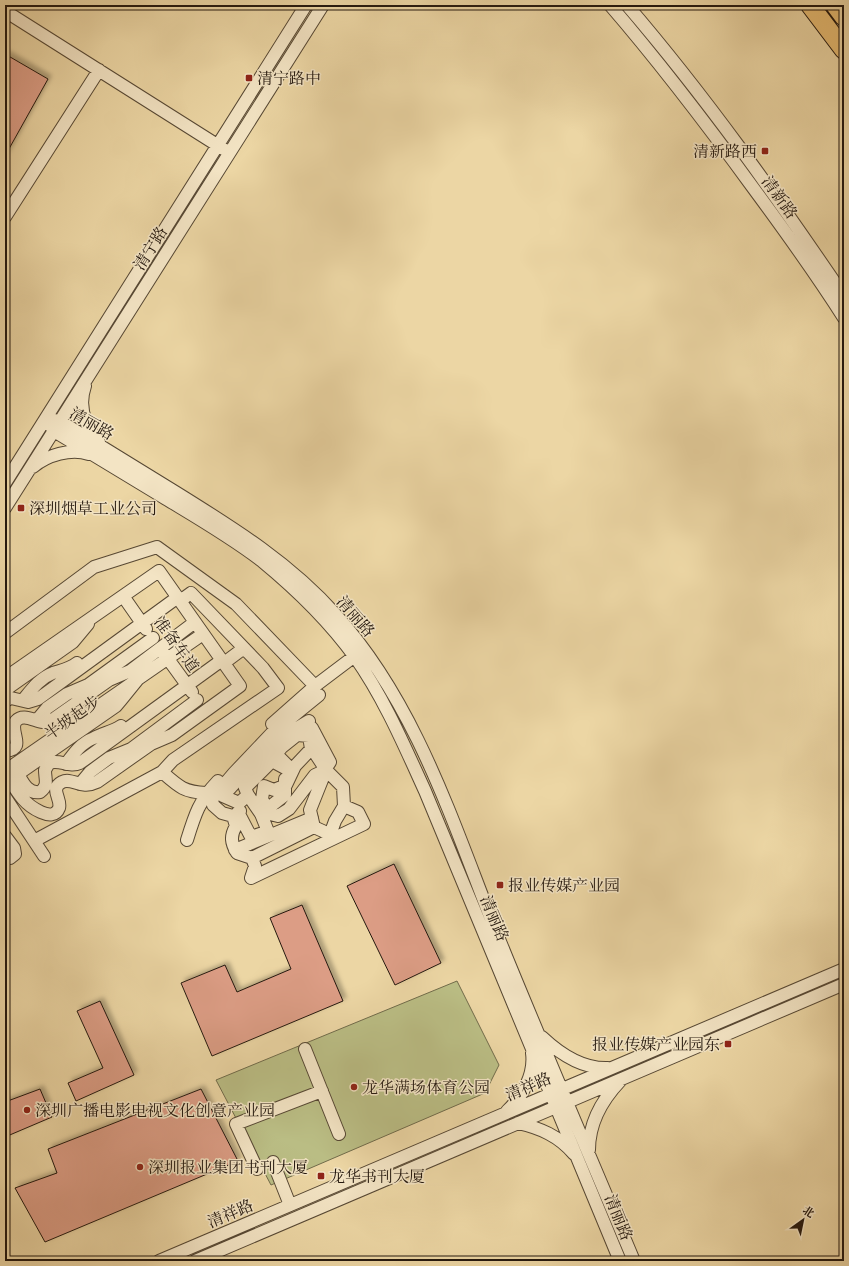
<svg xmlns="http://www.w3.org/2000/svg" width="849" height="1266" font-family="'Sorts Mill Goudy','Noto Serif SC',serif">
<defs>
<filter id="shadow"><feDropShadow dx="3.5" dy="-3.5" stdDeviation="2" flood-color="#0004"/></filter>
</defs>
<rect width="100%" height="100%" fill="#ecd6a4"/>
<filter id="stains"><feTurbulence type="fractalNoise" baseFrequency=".005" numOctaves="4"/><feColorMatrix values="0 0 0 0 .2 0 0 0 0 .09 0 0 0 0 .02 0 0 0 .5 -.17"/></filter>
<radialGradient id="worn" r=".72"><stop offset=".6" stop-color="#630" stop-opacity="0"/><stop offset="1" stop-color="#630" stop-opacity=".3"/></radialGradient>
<path fill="#babd84" stroke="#706b4a" d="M457,981L499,1065L485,1093L271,1185L216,1080Z"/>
<path fill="#dc9d85" stroke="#25190f" filter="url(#shadow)" d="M5,54L48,79L5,156Z
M394,864L441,963L395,985L347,886Z
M302,905L343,1001L212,1056L181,983L225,965L237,992L291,969L270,918Z
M100,1001L134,1075L76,1101L68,1083L103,1068L77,1011Z
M40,1089L52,1117L5,1137V1102Z
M201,1089L238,1161L45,1242L15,1188L57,1173L48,1149Z"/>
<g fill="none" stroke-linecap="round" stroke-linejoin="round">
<defs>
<path id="minor" d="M610,5C661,64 708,126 754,189C785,231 816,274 844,318
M627,5C706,97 776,196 844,296
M5,11L225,150
M5,217L99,70
M85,386C78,406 85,426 99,442
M46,419L60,421C99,445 138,469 177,493C235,529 291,564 336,615C418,706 454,827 499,939C543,1047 589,1154 634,1261
M46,419L54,431C90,453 127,475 163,497C196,517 231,537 262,561C296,589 329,621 355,657C384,698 404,745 425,791L620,1261
M33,467C47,455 71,448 89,454
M5,483L306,5
M5,508L323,5
M123,596L146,629
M5,633L94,567L157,547L236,604L315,686
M163,652L192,692
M224,663L244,648
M5,678L159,571L240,686L172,735L151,744L97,782C81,790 72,777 62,782C49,789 62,799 59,808C53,824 29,806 23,799C16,791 11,781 5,773
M138,679L121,700L116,706L18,774C23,783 28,794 40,792C49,785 45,780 45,770L49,763C60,759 69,768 80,763L222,660
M5,690L73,642L88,624
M23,700C32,689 40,678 53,673C62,670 69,669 77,663
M5,701L11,698L28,702L38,699L178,597
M37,720L47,708L67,694L88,685L153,638
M309,721L289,733L257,759L223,796L239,803L248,795L245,788L272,761L285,768L287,765L276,754L282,747L297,735L309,736L311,749L295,766L286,785L274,790L264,786L262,799L270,814L278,816L289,809L315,775L326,770L310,810L314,827L327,833L331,832L335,821L344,806L358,812L364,824L251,878L255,866L252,858L237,853C231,843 230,836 236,826L233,816L222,813L213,805L212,799L234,773L271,734L319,695
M272,724L315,686L360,652
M312,728L330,762L328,765
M311,747L326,770L343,787L344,806
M5,751C28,749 8,731 16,721C23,713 34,721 43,722C47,722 51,720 55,718L109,680L130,671L195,622
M66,764C74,753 81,743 94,738C103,733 112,732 121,726
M5,771L203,634
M162,772L173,760L278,688L263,668L191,593L180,601
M80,784L90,772L109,758L131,749L197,700
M5,797L44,856
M267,809L285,795V779
M240,811L238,812L251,837L263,833L267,829L261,814L248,795
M5,836L14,848L15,854L10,858L5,853
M187,840C195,814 199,801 218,781
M34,841L162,772C179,787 184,792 206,793
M235,850L312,818
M252,858L314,827
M542,1037C560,1054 582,1069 608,1068
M305,1049L339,1134
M507,1111C522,1097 535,1075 532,1053
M518,1123C540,1128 559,1136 574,1154
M589,1150C589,1123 602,1100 620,1081
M273,1162L290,1205
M257,1169L236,1124L322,1091
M159,1261L844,969
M195,1261L844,984"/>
<path id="highway" d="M810,5L844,50
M835,5L844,17"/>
</defs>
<use href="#minor" stroke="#574834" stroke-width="14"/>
<use href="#highway" stroke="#25190f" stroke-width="20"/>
<use href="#minor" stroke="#f3e4c4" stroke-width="12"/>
<use href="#highway" stroke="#e6bb72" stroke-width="18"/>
</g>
<g fill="#8f2418" stroke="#f3e4c4" stroke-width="1.5">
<rect x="245" y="74" width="8" height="8" rx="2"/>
<rect x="761" y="147" width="8" height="8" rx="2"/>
<rect x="17" y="504" width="8" height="8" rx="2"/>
<rect x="496" y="881" width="8" height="8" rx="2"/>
<rect x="724" y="1040" width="8" height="8" rx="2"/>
<circle cx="354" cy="1087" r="4"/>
<circle cx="27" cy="1110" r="4"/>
<circle cx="140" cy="1167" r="4"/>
<rect x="317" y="1172" width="8" height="8" rx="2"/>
</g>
<g text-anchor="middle" stroke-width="3" stroke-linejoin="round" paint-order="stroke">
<g font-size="16" fill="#25190f" stroke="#f3e4c4" text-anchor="start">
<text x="257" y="84">清宁路中</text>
<text x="757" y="157" text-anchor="end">清新路西</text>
<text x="29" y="514">深圳烟草工业公司</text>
<text x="508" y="891">报业传媒产业园</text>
<text x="720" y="1050" text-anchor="end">报业传媒产业园东</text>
<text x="362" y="1093">龙华满场体育公园</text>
<text x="35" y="1116">深圳广播电影电视文化创意产业园</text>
<text x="148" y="1173">深圳报业集团书刊大厦</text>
<text x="329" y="1182">龙华书刊大厦</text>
</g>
<g font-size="16" fill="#25190f" stroke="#f3e4c4">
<text transform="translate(780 197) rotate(54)" y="6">清新路</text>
<text transform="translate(150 248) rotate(-58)" y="6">清宁路</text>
<text transform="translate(92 423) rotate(30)" y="6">清丽路</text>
<text transform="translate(356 616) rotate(49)" y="6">清丽路</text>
<text transform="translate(177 644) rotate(54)" y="6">准备车道</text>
<text transform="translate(72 717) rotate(-35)" y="6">半坡起步</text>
<text transform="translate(495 918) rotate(67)" y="6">清丽路</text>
<text transform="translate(528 1086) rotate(-23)" y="6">清祥路</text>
<text transform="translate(230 1213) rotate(-23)" y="6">清祥路</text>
<text transform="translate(619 1217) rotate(68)" y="6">清丽路</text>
</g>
</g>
<rect width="849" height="1266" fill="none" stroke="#ecd6a4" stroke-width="20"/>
<rect x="6" y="6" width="837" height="1254" fill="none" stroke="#25190f" stroke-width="2"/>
<rect x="10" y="10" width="829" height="1246" fill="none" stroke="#25190f"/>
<g transform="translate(803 1220) rotate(33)" stroke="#f3e4c4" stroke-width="3" paint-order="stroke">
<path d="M0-3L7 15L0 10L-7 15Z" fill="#25190f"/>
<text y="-6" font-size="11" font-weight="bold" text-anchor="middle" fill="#25190f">北</text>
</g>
<rect width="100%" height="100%" filter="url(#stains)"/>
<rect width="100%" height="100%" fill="url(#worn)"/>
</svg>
